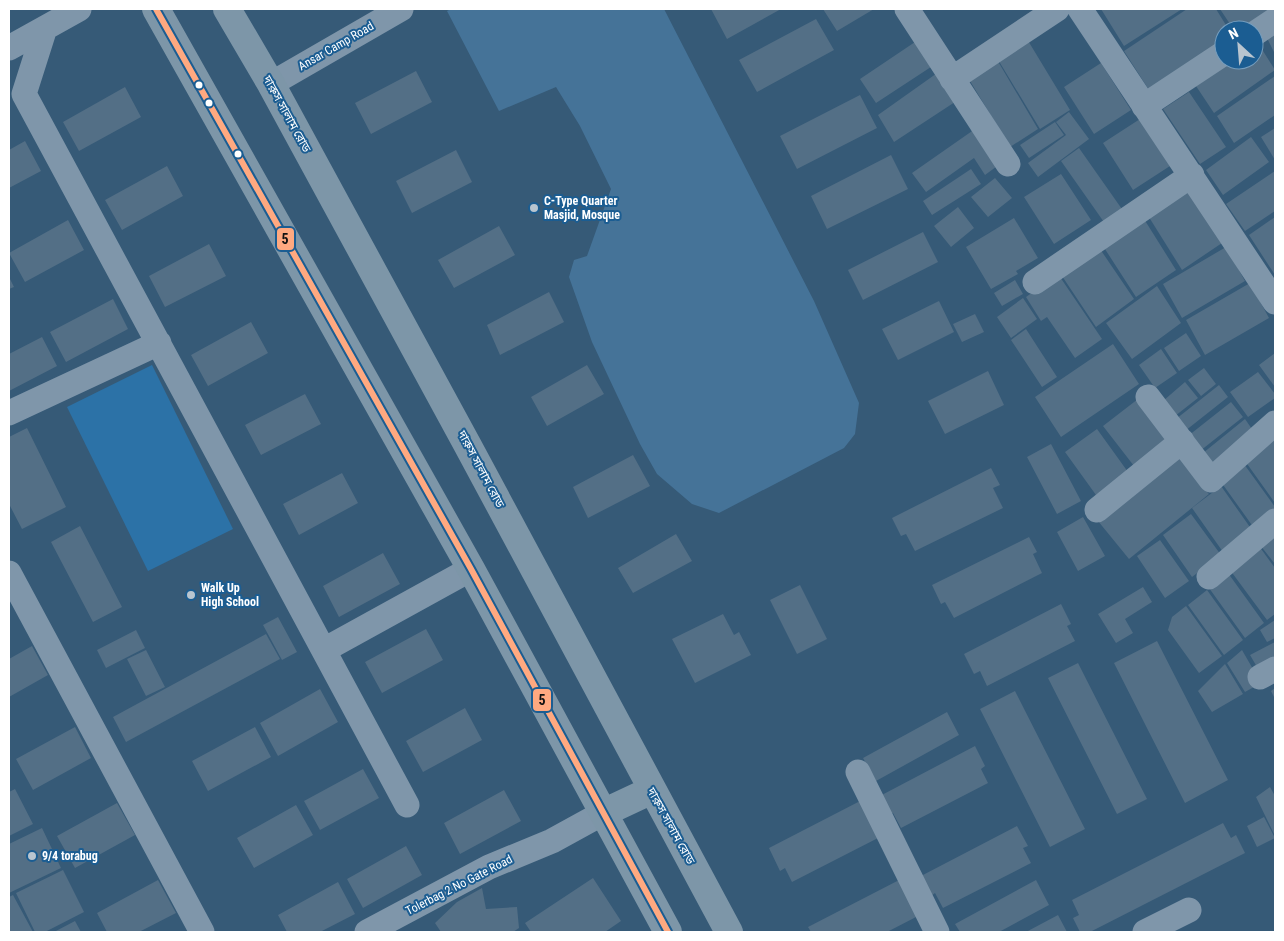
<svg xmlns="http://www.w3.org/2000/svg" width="1284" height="941" font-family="'Roboto Condensed','Noto Sans Bengali',sans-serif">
<rect width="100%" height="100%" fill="#365a77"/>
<path fill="#2c72a7" d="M152,365L233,529L148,571L67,407Z"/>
<path fill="#457398" d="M451,9H664L814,301L859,403L855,434L844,448L719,513L692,504L657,474L640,444L592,342L569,277L574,260L587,256L611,189L580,126L556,87L499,111L447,11Z"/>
<path fill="#536f86" d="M711,9H781L727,39Z
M823,9H874L837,31Z
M1101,9H1182L1124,46Z
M1187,9H1216L1229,30H1224V39L1149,90L1124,51Z
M1220,9H1272L1240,30H1234Z
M816,19L834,50L757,92L739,60Z
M1275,29V54L1265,34Z
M1027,39L1070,110L1040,129L997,58Z
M918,40L934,65L876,103L860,79Z
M1258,43L1275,70L1214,113L1196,86L1234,60H1254V46Z
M996,58L1038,129L1010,147L967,76Z
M1101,63L1131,110L1094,134L1064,87Z
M416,71L432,102L371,134L355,103Z
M940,71L958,100L894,142L878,115Z
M1275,76V115L1234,143L1217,116Z
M125,87L141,117L79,151L63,122Z
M1189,92L1226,147L1200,164L1163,109Z
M860,95L877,128L797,169L780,136Z
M1069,112L1089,139L1038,177L1028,163L1066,135L1056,122Z
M1140,119L1170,166L1133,190L1103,143Z
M1055,122L1064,135L1029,158L1020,145Z
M1275,128V160L1261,137Z
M975,129L1000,164L985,175L974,158L926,192L912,173Z
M1251,137L1269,162L1223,195L1206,170Z
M25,141L41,171L9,188V150Z
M1079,148L1124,212L1106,225L1061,161Z
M456,150L472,182L412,213L396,181Z
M891,155L908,189L827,229L811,196Z
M167,166L183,196L122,230L105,200Z
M971,169L981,184L932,215L923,201Z
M1275,171V211L1245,231L1226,204Z
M1061,174L1091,220L1054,244L1024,197Z
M995,178L1012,198L988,217L971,197Z
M1188,188L1222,243L1182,270L1147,214Z
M958,207L974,228L951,247L934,226Z
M1275,217V275L1249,235Z
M1014,218L1038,258L1016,271L1018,274L991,289L966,247Z
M1144,219L1176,270L1136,297L1103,246Z
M68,220L84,250L25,282L9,253Z
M499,226L515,255L454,288L438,260Z
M923,232L938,262L863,300L848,270Z
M209,244L226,276L165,307L149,276Z
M1098,246L1134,299L1096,327L1060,273Z
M1226,247L1245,281L1182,318L1163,284Z
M1058,274L1102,339L1075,358L1047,317L1041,321L1026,297Z
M9,277L14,287L9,289Z
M1015,280L1023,294L1002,306L994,293Z
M1250,283L1269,318L1205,355L1186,320Z
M1157,286L1181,323L1132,359L1106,323Z
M549,292L564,322L500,355L487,325Z
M1023,298L1037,319L1011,338L997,317Z
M113,299L128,329L66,362L50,332Z
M939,301L954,332L898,360L882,329Z
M975,314L984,332L962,342L953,324Z
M251,322L268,353L208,386L191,355Z
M1026,329L1057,377L1042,387L1011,340Z
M1186,333L1201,356L1179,371L1164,348Z
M42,337L57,366L9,391V354Z
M1113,344L1139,384L1061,437L1035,397Z
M1161,349L1177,373L1155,388L1139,365Z
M1275,353V387L1259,365Z
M587,365L604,394L547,426L531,397Z
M1204,368L1216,384L1201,396L1188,380Z
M988,371L1004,405L945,434L928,401Z
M1258,372L1275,394V398L1248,417L1230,392Z
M1185,382L1198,398L1175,416L1163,401Z
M1219,385L1228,397L1185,431L1176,419Z
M305,394L321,424L261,455L245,425Z
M1138,399L1169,439L1134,466L1103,426Z
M1231,402L1243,417L1200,451L1188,436Z
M1245,419L1254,432L1213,465L1203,453Z
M27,428L66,507L22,529L9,504V437Z
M1097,429L1128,472L1096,495L1065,452Z
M1275,438V503L1245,461Z
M1051,444L1081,501L1057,514L1027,457Z
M633,455L650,486L588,518L573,487Z
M1178,456L1209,494L1129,559L1098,521Z
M1244,464L1275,507V512L1254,528L1221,482Z
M991,468L1000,485L993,488L1003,508L915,551L906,534L901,536L892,518Z
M342,473L358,503L299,535L283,504Z
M1221,486L1252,530L1223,552L1192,508Z
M1191,514L1221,555L1192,577L1163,535Z
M1083,517L1105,556L1078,571L1057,532Z
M80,526L122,607L93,622L51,542Z
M1275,532V564L1260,545Z
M676,534L692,561L633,593L618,568Z
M1029,537L1037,552L1033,554L1042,573L954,618L945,602L941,604L932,585Z
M1160,540L1189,581L1165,598L1137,556Z
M1259,546L1275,568V614L1267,620L1230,570Z
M383,553L400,584L339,617L323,586Z
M1228,573L1264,623L1245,638L1209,588Z
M800,585L827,639L797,654L770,600Z
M1143,587L1152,602L1125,619L1133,633L1116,643L1098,614Z
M1207,590L1243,640L1224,655L1188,605Z
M1061,604L1071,624L1067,626L1075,641L987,686L980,671L974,674L964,654Z
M1186,606L1222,656L1199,673L1168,630L1172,617Z
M723,614L734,635L739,632L751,655L695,683L672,639Z
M278,617L297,652L282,660L263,625Z
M1275,620V638L1267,642L1260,630Z
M426,629L443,660L382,693L365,662Z
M136,630L145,648L106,668L97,650Z
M266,634L280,659L126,742L113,717Z
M1157,641L1228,780L1185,803L1114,663Z
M1275,642V657L1257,667L1250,655Z
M32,646L48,675L9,697V659Z
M146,650L165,687L146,696L127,659Z
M1242,650L1261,683L1245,692L1227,663Z
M1078,663L1147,799L1117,814L1048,678Z
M1225,664L1243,694L1212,712L1198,691Z
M1275,688V699L1271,691Z
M320,689L338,722L278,756L260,723Z
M1015,691L1085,829L1050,847L980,709Z
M465,708L482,740L423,772L406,741Z
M947,712L959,735L876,781L863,758Z
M75,727L91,758L33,790L16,759Z
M255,727L271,757L208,791L192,761Z
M975,746L985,766L981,769L988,783L901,828L893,813L888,816L878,797Z
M363,769L379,798L320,830L304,801Z
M1270,787L1275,796V836L1256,797Z
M15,789L33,824L9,836V792Z
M504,790L521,821L460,854L444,823Z
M864,799L878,838L792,882L785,868L780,871L769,848Z
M117,803L135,835L75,868L57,836Z
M296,805L313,835L254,868L237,838Z
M1264,817L1275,838L1257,847L1247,826Z
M1223,823L1231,838L1236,835L1245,853L1090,932H1080L1073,918L1079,915L1072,900Z
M1017,826L1028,846L1023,848L1031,863L943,908L935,893L931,896L921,876Z
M42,828L61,868L9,893V844Z
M406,846L422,875L363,908L347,879Z
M63,870L84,912L45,932H35L16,893Z
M593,878L621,921L605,932H531L525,923Z
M903,878L918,916L887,932H811L808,927Z
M158,880L176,913L139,932H107L97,913Z
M1036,880L1049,905L999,932H960L955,924Z
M338,882L355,914L320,932H287L278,915Z
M482,888L486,909L517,907L519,928L513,932H441L435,923L457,902Z
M13,895L33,932H9V897Z
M1058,915L1067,932H1026Z
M75,921L81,932H54Z"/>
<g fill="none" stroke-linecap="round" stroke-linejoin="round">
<path stroke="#7f96aa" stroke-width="25" d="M907,9L1008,164
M1080,9L1275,302
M45,28L24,94L407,805
M1254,34L1275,20
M9,48L79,9
M952,79L1057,9
M271,84L401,9
M1144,106L1224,53
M1035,282L1192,175
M1148,397L1211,480L1275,423
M9,413L159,343
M1097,510L1182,441
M9,573L202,932
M1209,577L1275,521
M324,650L471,569
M1260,677L1275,669
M858,772L937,932
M367,932L489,867L552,841L603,813
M1145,932L1189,910"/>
<path stroke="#7d96a8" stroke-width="28" d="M156,9L471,569L668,932
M227,9L271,84L468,446L729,932
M603,813L652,790"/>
<defs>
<path id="bus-1" d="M156,9L471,569L668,932"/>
</defs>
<use href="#bus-1" stroke="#1b5d92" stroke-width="10"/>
<use href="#bus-1" stroke="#ffa980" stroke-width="6"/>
</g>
<g fill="#fff" stroke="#1b5d92" stroke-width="2">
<circle cx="199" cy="85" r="4.5"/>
<circle cx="209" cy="103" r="4.5"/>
<circle cx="238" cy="154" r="4.5"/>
</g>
<g fill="#b9c5cf" stroke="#1b5d92" stroke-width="2">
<circle cx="534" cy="208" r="5"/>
<circle cx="191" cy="595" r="5"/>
<circle cx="32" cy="856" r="5"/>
</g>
<g text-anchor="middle" stroke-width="4" stroke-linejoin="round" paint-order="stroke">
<g font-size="12" fill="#fff" stroke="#1b5d92">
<text transform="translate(336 46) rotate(-30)" y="4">Ansar Camp Road</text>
<text transform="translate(287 114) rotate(61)" y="4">দারুস সালাম রোড</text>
<text transform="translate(481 469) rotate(62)" y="4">দারুস সালাম রোড</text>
<text transform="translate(671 826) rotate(61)" y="4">দারুস সালাম রোড</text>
<text transform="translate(459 885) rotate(-27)" y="4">Tolerbag 2 No Gate Road</text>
</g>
<g font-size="12" font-weight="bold" fill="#fff" stroke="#1b5d92" text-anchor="start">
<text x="544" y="205">C-Type Quarter<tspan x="544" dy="14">Masjid, Mosque</tspan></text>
<text x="201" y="592">Walk Up<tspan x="201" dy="14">High School</tspan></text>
<text x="42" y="860">9/4 torabug</text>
</g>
</g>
<g stroke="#1b5d92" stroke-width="2">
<rect x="276" y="227" width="19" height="24" rx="5" fill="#ffa980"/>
<rect x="532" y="688" width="20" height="24" rx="5" fill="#ffa980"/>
</g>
<g font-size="14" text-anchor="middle" font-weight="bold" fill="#111">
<text x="285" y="244">5</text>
<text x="542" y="705">5</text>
</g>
<rect width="1284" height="941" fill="none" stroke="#ffffff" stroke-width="20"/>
<g transform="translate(1239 45) rotate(334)"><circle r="24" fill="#1b5d92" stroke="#769ebe"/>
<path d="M0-4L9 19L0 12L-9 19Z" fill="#b9c5cf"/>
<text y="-8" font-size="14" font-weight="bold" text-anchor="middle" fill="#ffffff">N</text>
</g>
</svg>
